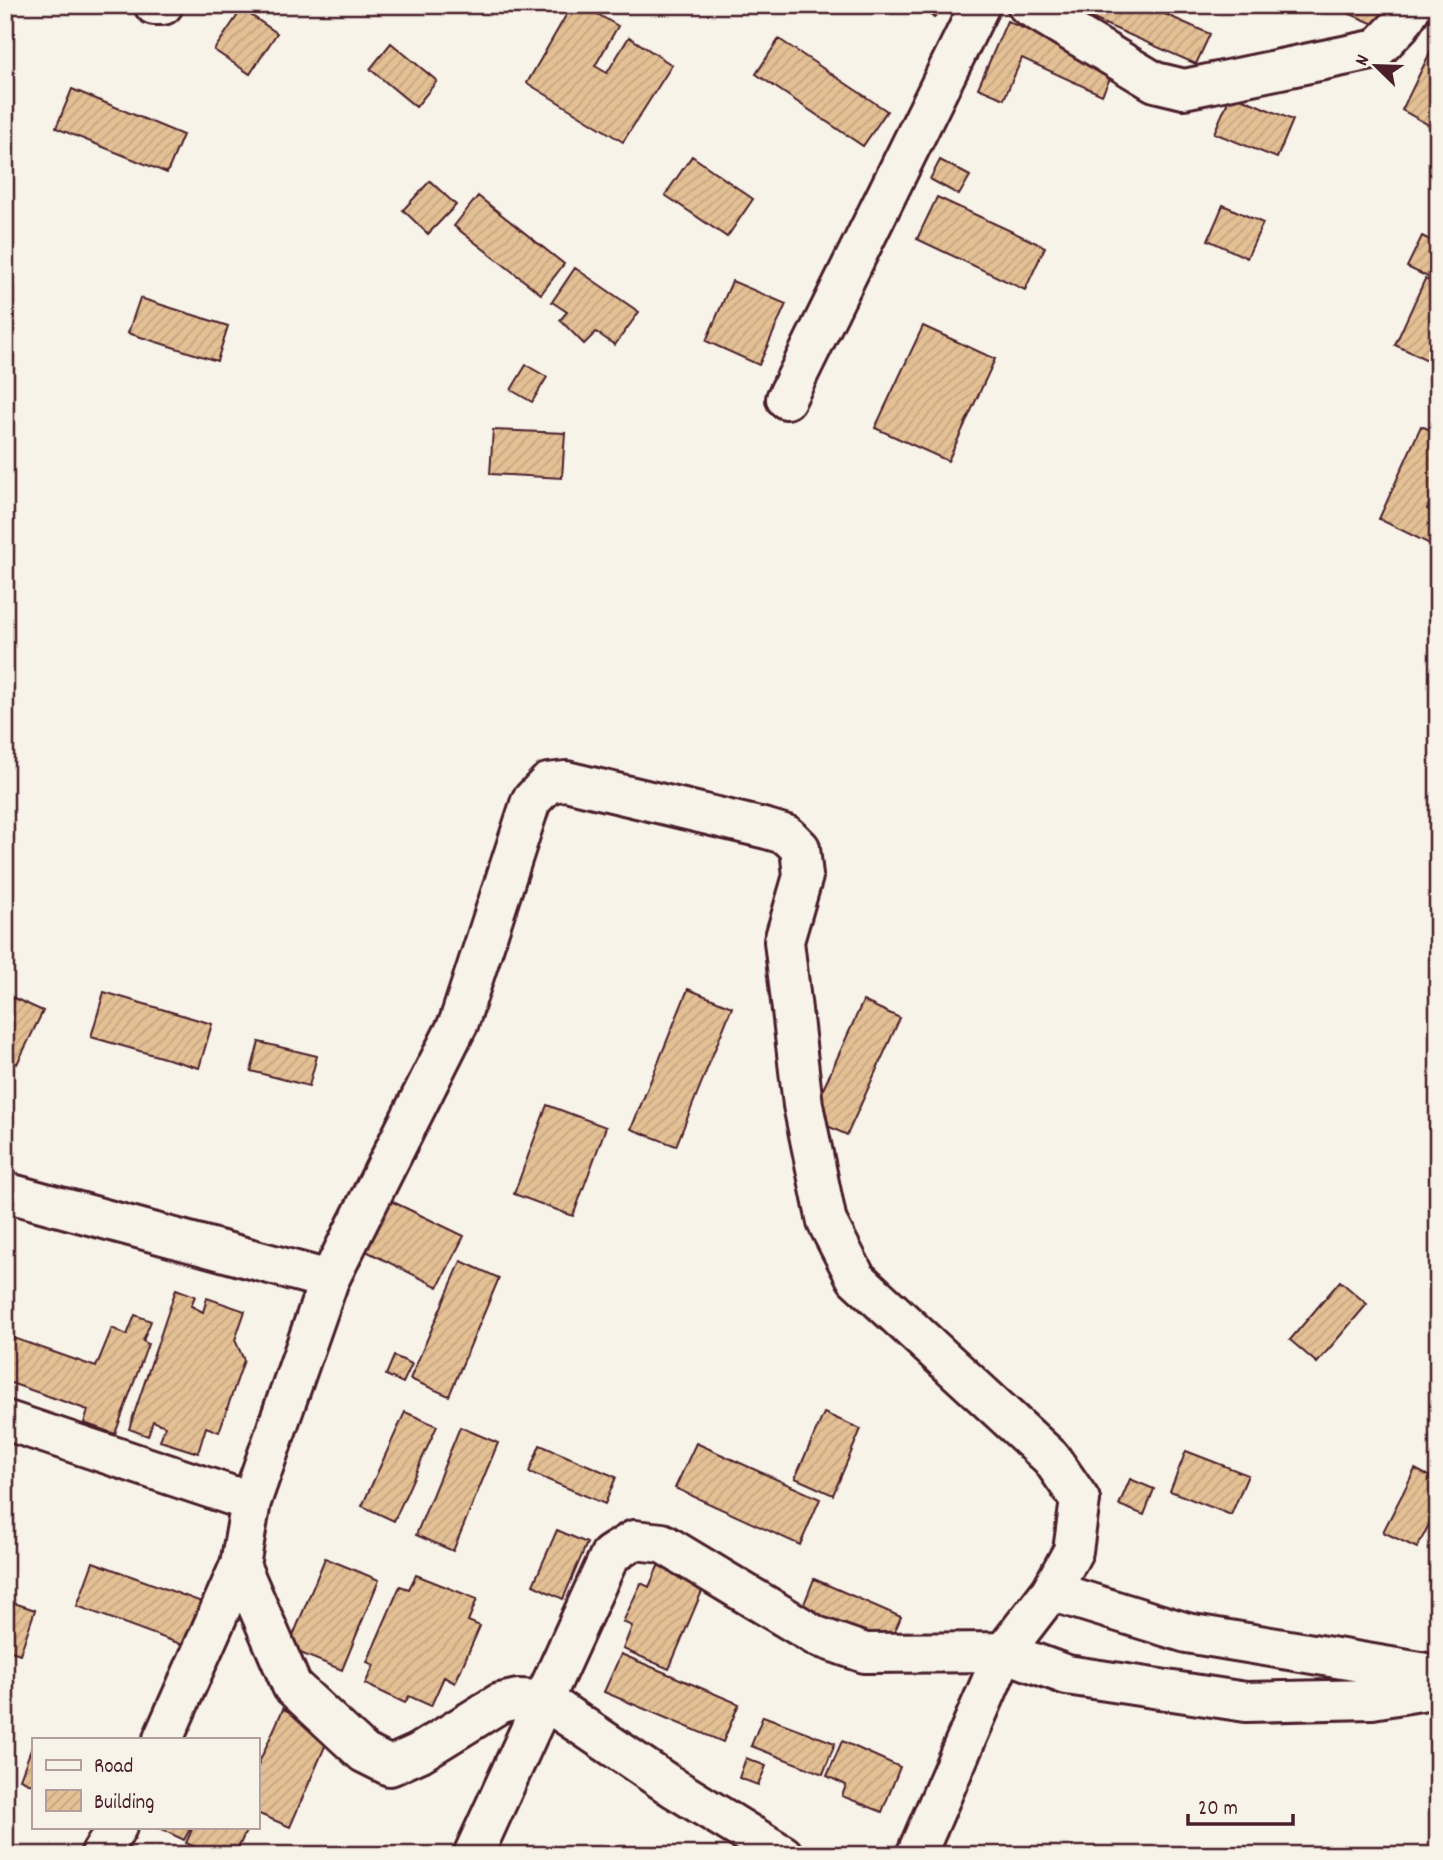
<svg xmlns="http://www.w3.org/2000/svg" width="1443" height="1860" font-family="Dekko,sans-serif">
<defs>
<pattern id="building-hatch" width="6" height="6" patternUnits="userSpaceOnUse" patternTransform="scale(1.75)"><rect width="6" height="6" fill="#e4c095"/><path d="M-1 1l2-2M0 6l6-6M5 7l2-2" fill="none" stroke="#c5a581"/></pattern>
</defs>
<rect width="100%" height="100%" fill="#f7f3e8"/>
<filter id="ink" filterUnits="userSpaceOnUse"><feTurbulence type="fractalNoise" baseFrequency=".0143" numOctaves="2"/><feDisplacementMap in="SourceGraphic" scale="14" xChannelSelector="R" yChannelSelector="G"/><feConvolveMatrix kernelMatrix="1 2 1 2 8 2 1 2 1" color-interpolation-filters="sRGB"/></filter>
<g filter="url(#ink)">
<path fill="url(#building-hatch)" stroke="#4a1f2b" stroke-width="2" d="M572,5H582L618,26L595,66L607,73L629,37L672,65L623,142L527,83Z
M919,5H944L934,18Z
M1096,5H1145L1210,34L1196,64L1091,18Z
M1329,5H1390L1381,27Z
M242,9L277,33L250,74L214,50Z
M1007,21L1027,30L1030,22L1117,64L1102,95L1022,58L1004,99L978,88Z
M1438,36V130L1402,110Z
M779,39L887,111L863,146L756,74Z
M391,43L437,81L416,107L370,69Z
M72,89L183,135L167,173L56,128Z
M1231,94L1293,120L1277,158L1214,133Z
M692,156L753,199L727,237L665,195Z
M940,160L970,176L959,195L930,179Z
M430,181L456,205L428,234L403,210Z
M478,196L564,264L541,294L454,226Z
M937,197L1045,247L1025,290L917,239Z
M1223,205L1263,223L1247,258L1208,240Z
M1422,236L1438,244V282L1407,267Z
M575,268L639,312L615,345L596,332L584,344L560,320L567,312L552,302Z
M1425,279L1438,285V355L1434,363L1395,345Z
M732,281L786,304L759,365L706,341Z
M140,298L228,326L217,361L128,333Z
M923,326L995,359L948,461L875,428Z
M526,365L547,377L532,402L511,390Z
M1421,426L1438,433V485L1427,509L1438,514V548L1379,519Z
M493,430L565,433L562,478L490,474Z
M688,989L732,1007L676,1146L631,1129Z
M104,992L212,1024L199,1068L91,1037Z
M5,994L43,1011L17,1064L5,1059Z
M863,1001L900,1018L847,1135L810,1118Z
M259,1042L317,1056L309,1086L251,1071Z
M547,1105L606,1127L573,1216L514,1194Z
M389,1200L464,1236L438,1287L364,1250Z
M461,1261L499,1278L449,1396L410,1379Z
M1340,1281L1367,1304L1317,1363L1290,1340Z
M176,1289L195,1296L191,1306L203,1312L207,1298L245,1311L235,1340L244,1360L219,1432L206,1427L198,1453L160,1441L165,1426L153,1421L148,1436L129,1429Z
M135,1315L151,1321L143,1341L148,1344L115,1434L84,1423L88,1410L5,1381V1335L96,1367L112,1328L127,1335Z
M394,1356L412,1364L403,1383L386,1375Z
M405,1412L437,1426L394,1521L362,1506Z
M824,1413L861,1429L833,1495L795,1478Z
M460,1427L498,1443L453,1551L416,1535Z
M696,1443L820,1499L800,1545L675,1488Z
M540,1445L616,1477L605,1504L529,1472Z
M1186,1451L1248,1475L1231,1515L1170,1491Z
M1415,1469L1438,1481V1507L1417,1548L1383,1532Z
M1130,1479L1154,1489L1144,1515L1119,1505Z
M557,1530L587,1543L563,1599L533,1585Z
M325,1558L379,1580L342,1670L288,1648Z
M93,1562L210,1605L194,1649L77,1606Z
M659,1564L705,1584L669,1669L623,1649L632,1626L623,1622L641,1583L649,1587Z
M416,1575L477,1599L468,1621L480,1626L455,1683L444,1677L431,1706L409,1696L405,1703L365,1684L374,1665L367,1662L400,1586L409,1589Z
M814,1579L901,1617L888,1647L802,1609Z
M5,1600L35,1610L20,1654L5,1649Z
M621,1654L739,1704L723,1742L604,1692Z
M283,1709L332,1730L290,1827L257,1813V1767Z
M763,1716L835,1743L823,1774L751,1746Z
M842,1741L900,1767L882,1812L842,1796L846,1785L827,1776Z
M33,1744V1785L20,1779Z
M746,1758L766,1766L758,1785L739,1778Z
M157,1827H191L184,1840Z
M193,1827H248L235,1855H214L186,1843Z"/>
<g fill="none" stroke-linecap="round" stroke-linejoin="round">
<defs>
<path id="minor" d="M154,5H163
M1027,5L1155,82L1184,89L1377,49L1400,25L1413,5
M786,399L980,5
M5,1192L329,1280
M5,1420L251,1502
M240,1565L292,1686L364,1753L390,1766L419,1753L500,1703L518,1699L544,1700L674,1788L783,1855
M1051,1591L1187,1633L1438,1675
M163,1739L240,1565L251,1502L329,1280L459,1022L531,801L548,783L566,781L767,829L787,835L800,848L803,876L784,941L803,1105L827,1222L856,1278L1051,1458L1080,1500L1073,1551L1051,1591L1004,1652L916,1855
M100,1855L117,1827
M473,1855L610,1555L634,1540L662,1543L816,1636L865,1653L1004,1652L1067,1675L1246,1702L1372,1699L1438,1688"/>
</defs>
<use href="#minor" stroke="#4a1f2b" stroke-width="44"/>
<use href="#minor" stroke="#f7f3e8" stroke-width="38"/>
</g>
</g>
<rect width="1443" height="1860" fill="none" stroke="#f7f3e8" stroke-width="28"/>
<rect x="14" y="14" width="1415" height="1832" fill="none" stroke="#4a1f2b" stroke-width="2.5" filter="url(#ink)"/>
<rect x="32" y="1738" width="228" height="91" fill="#f7f3e8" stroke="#b29e9c" stroke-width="2"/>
<rect x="46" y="1760" width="35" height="10" fill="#f7f3e8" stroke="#b29e9c" stroke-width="2"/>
<text x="94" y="1772" font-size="21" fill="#4a1f2b">Road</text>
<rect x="46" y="1790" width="35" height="21" fill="url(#building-hatch)" stroke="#b29e9c" stroke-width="2"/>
<text x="94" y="1808" font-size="21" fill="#4a1f2b">Building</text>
<g transform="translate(1376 66) rotate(293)" stroke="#f7f3e8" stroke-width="5" paint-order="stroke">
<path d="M0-5L12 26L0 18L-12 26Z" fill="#4a1f2b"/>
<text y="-10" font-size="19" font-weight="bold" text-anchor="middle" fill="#4a1f2b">N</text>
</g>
<path d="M1188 1814v10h105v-10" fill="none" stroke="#4a1f2b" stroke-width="3.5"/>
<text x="1198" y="1814" font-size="21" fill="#4a1f2b" stroke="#f7f3e8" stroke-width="5" paint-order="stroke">20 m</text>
</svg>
